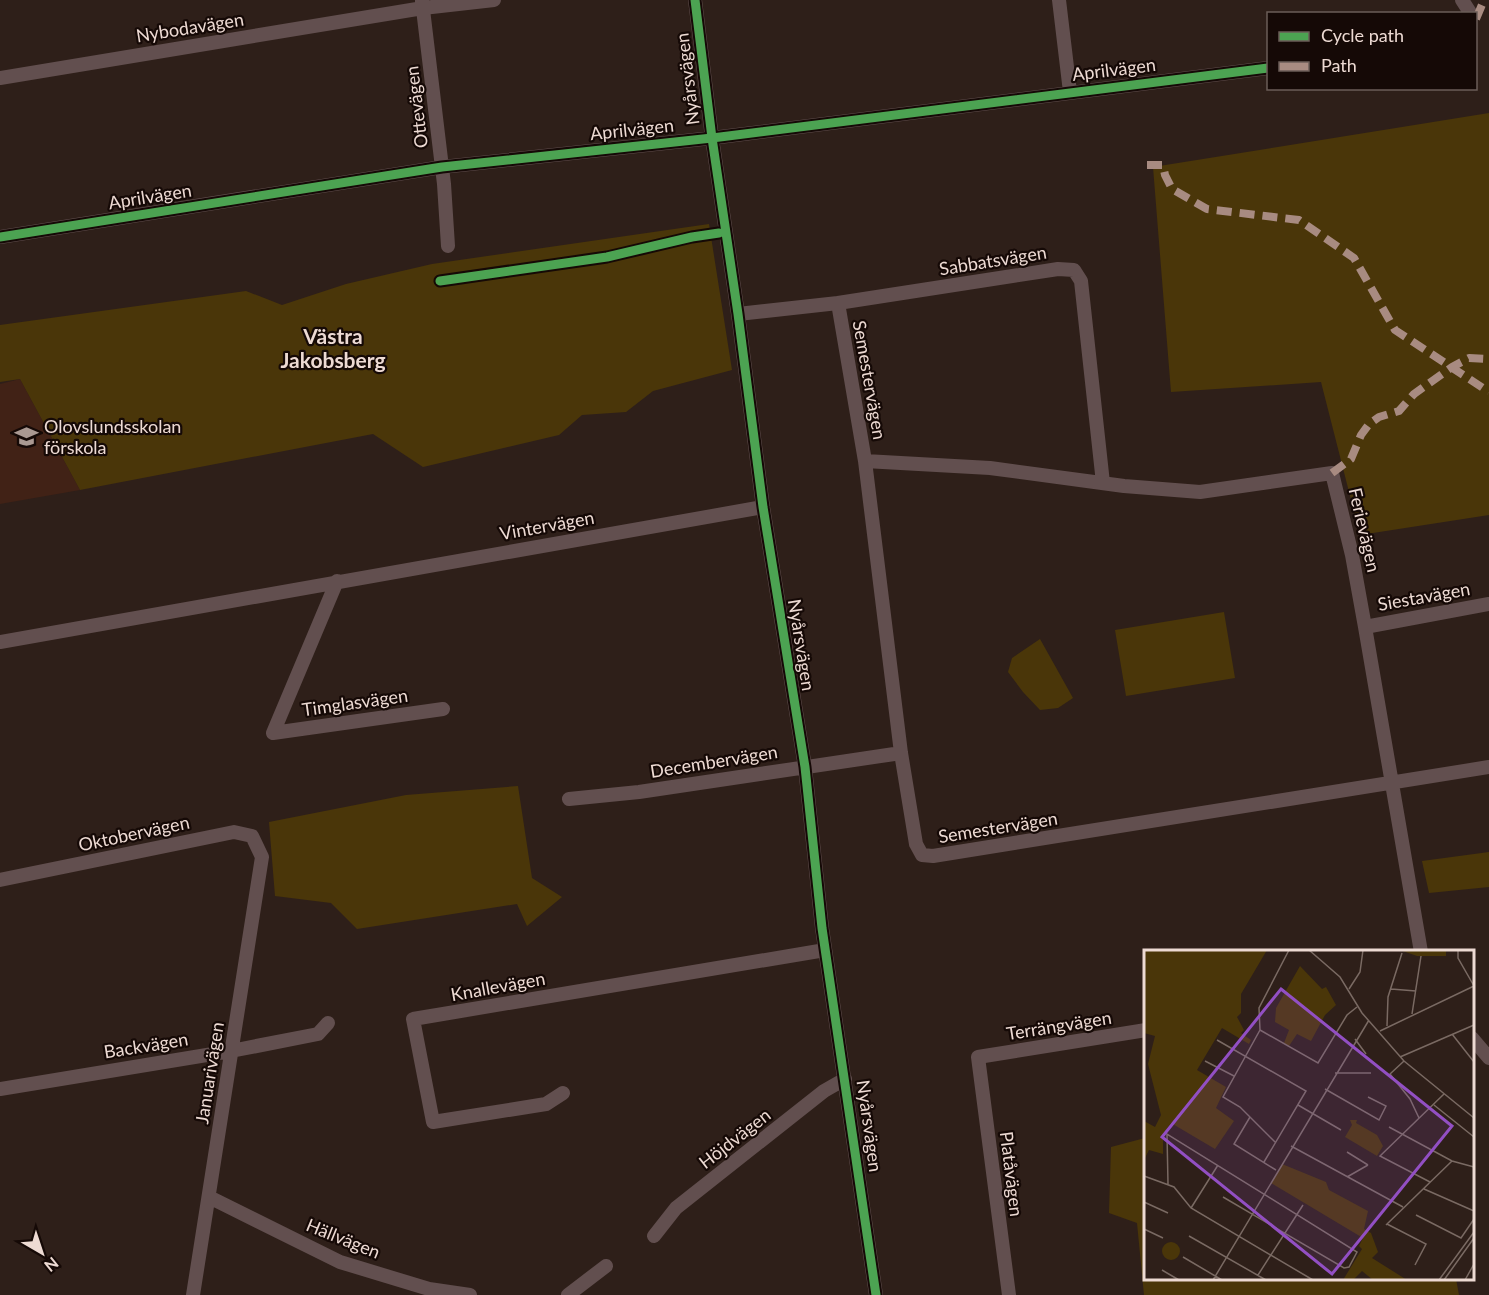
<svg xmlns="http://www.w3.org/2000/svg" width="1489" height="1295" font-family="Lato,sans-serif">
<rect width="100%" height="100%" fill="#2e1f19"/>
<path fill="#412216" d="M20,379L80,490L0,504V384Z"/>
<path fill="#4a3609" d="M1489,113V515L1360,535L1321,382L1171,392L1153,167Z
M709,224L732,370L653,391L626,412L582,415L559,435L423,467L373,434L80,490L20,379L0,382V325L246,291L282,305L346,284L432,264Z
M1224,612L1235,678L1126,696L1115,630Z
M1040,639L1073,698L1058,708L1040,710L1023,692L1008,672L1012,658Z
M518,786L532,878L562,897L527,926L517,904L357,929L331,903L275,896L269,822L406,795Z
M1489,852V887L1429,893L1422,861Z
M1145,1138L1146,1278L1456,1279L1459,1295H1144L1137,1223L1109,1213L1111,1147Z"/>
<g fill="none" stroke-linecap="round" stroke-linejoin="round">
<path stroke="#624f4f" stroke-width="14" d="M695,0L712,138L738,314L763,507L805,767L822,928L876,1295
M1059,0L1070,92
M1462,0L1471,14
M422,1L444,184L448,246
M0,78L423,8L494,0
M0,237L442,167L712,138L1268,68
M838,303L865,461L901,753L916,844L922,855L933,856L1489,767
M738,314L838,303L1058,269L1074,270L1081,281L1103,483
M865,461L990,468L1124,486L1200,492L1332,473L1352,555L1365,627L1421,952
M1365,627L1489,604
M0,642L763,507
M273,733L443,709
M273,733L337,581
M569,799L639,792L901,753
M0,880L234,832L252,836L262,857L193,1295
M1472,1038L1489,1058
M0,1089L231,1051L318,1034L328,1023
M563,1093L546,1104L433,1122L413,1019L825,950
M209,1197L340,1262L429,1289L470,1295
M654,1236L676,1208L824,1091L845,1079
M568,1295L606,1266
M1009,1295L978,1057L1146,1030"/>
<path stroke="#a88b81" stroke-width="8" stroke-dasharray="15 8" stroke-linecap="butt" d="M1476,19L1484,0
M1147,165H1163L1165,175L1172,189L1207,209L1299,220L1354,258L1395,330L1489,392
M1332,473L1351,459L1361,435L1369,424L1379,417L1399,411L1414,394L1452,367L1469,358L1489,359"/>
<defs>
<path id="cycleway" d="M695,0L712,138L738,314L763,507L805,767L822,928L876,1295
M0,237L442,167L712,138L1268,68
M440,281L607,257L692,237L719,233"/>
</defs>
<use href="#cycleway" stroke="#150906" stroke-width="13"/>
<use href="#cycleway" stroke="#4ca352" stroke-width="9"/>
</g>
<defs>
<symbol id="school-bare" viewBox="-9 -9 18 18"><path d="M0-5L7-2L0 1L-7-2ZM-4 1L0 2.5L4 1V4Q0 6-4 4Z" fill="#aa9992" stroke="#150906" stroke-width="2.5" paint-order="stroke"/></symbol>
</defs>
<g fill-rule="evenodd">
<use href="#school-bare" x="10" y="420" width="33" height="33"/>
</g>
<g text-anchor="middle" stroke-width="4.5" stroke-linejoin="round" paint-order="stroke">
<g font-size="18" fill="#eddad3" stroke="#150906">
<text transform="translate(190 28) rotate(-9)" y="6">Nybodavägen</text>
<text transform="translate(1114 70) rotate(-7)" y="6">Aprilvägen</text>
<text transform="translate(688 79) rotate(-97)" y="6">Nyårsvägen</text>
<text transform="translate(417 107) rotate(-97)" y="6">Ottevägen</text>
<text transform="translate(632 130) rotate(-6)" y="6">Aprilvägen</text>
<text transform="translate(150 197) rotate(-9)" y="6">Aprilvägen</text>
<text transform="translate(993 261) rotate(-9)" y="6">Sabbatsvägen</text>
<text transform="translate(869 380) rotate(80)" y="6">Semestervägen</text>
<text transform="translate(547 526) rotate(-10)" y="6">Vintervägen</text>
<text transform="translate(1364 530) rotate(77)" y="6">Ferievägen</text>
<text transform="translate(1424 597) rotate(-10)" y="6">Siestavägen</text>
<text transform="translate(801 645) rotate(81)" y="6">Nyårsvägen</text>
<text transform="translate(355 703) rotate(-8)" y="6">Timglasvägen</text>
<text transform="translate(714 762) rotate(-9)" y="6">Decembervägen</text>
<text transform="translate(998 828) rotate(-9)" y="6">Semestervägen</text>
<text transform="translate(134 834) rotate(-12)" y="6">Oktobervägen</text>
<text transform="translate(498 987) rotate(-10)" y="6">Knallevägen</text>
<text transform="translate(1059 1026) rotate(-9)" y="6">Terrängvägen</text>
<text transform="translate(146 1046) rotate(-9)" y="6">Backvägen</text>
<text transform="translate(210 1073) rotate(-81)" y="6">Januarivägen</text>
<text transform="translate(869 1126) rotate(82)" y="6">Nyårsvägen</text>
<text transform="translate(735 1139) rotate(-38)" y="6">Höjdvägen</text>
<text transform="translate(1011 1174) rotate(83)" y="6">Platåvägen</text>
<text transform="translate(343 1239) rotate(22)" y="6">Hällvägen</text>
</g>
<g font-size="18" fill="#eddad3" stroke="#150906" text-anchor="start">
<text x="44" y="433">Olovslundsskolan<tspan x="44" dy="21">förskola</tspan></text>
</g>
<g font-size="21" font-weight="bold" fill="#eddad3" stroke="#150906">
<text x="333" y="344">Västra<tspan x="333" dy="24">Jakobsberg</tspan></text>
</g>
</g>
<g transform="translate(1144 950)">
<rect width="330" height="330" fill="#2e1f19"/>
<path d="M0,0H123L97,44V63L93,67L100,80L97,83L107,90L105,94L78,78L53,120L82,137L72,158L90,171L71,199L27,173L19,184V204L5,200L0,210V171L11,177L17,165L4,114L11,86L0,83ZM256,0H302V6H273ZM156,16L178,39L182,37L192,55L181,65L167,91L153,84L145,96L140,93L145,80L131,72L132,58ZM206,170H213L212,173L233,185L239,196L233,206L201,187L208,175ZM138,214L182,232L185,240L224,261L220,279L227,283L234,302L228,308L263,330H229L218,321L209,330H199L218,299L215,296L219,288L127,233ZM18 301a9 9 0 1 1 18 0a9 9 0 1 1-18 0Z" fill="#4a3609"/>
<path fill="none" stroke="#7a6a63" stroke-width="1.5" d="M165,0L196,27L218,63L260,111L330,168M314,0V8L330,36M205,39L216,22L219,0M247,39L272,41M268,64L277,6M243,76L244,47L258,3M116,80L79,147L96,157L131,192M116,80L174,113L203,65L213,57M116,80L115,58L145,0M236,81L330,36M308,84L330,112M211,89L222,104M73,90L162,141L120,212M256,107L330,75M61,111L90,126M260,111L246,124L266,149L275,168M191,123H227M181,139L235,170L242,156L224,147M154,155L197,180M290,155L330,187M106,167L90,194L132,220M245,177L308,211L330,217M147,196L259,257M203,202L224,215M0,226L30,237L47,258L169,330M203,227L224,215M286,232L236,206L300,144M24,234L23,184L213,302L205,317L200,318L79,247M280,239L330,261M0,252L24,263M47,258L74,215M272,265L317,288L330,269M243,274L282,294L271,315M242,275L308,211M0,279L19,288M45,286L122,330M39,307L78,330M18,320L35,330M114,325L159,255M69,330L225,70M295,330L330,282M300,330L330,288M321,330L330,314"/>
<path fill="#924fc3" fill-opacity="0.15" stroke="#924fc3" stroke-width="3" d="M137,39L308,176L188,324L18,187Z"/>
<rect width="330" height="330" fill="none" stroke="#eddad3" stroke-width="3"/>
</g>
<rect x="1267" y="12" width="210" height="78" fill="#150906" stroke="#6b5d58" stroke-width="1.5"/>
<rect x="1279" y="32" width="30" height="9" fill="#4ca352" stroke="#6b5d58" stroke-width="1.5"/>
<text x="1321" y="42" font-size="18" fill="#eddad3">Cycle path</text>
<rect x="1279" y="62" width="30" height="9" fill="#a88b81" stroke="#6b5d58" stroke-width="1.5"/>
<text x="1321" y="72" font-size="18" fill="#eddad3">Path</text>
<g transform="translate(42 1253) rotate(141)" stroke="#150906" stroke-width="4.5" paint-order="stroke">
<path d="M0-4.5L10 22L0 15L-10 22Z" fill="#eddad3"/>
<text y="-9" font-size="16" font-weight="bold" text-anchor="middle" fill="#eddad3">N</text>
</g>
</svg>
